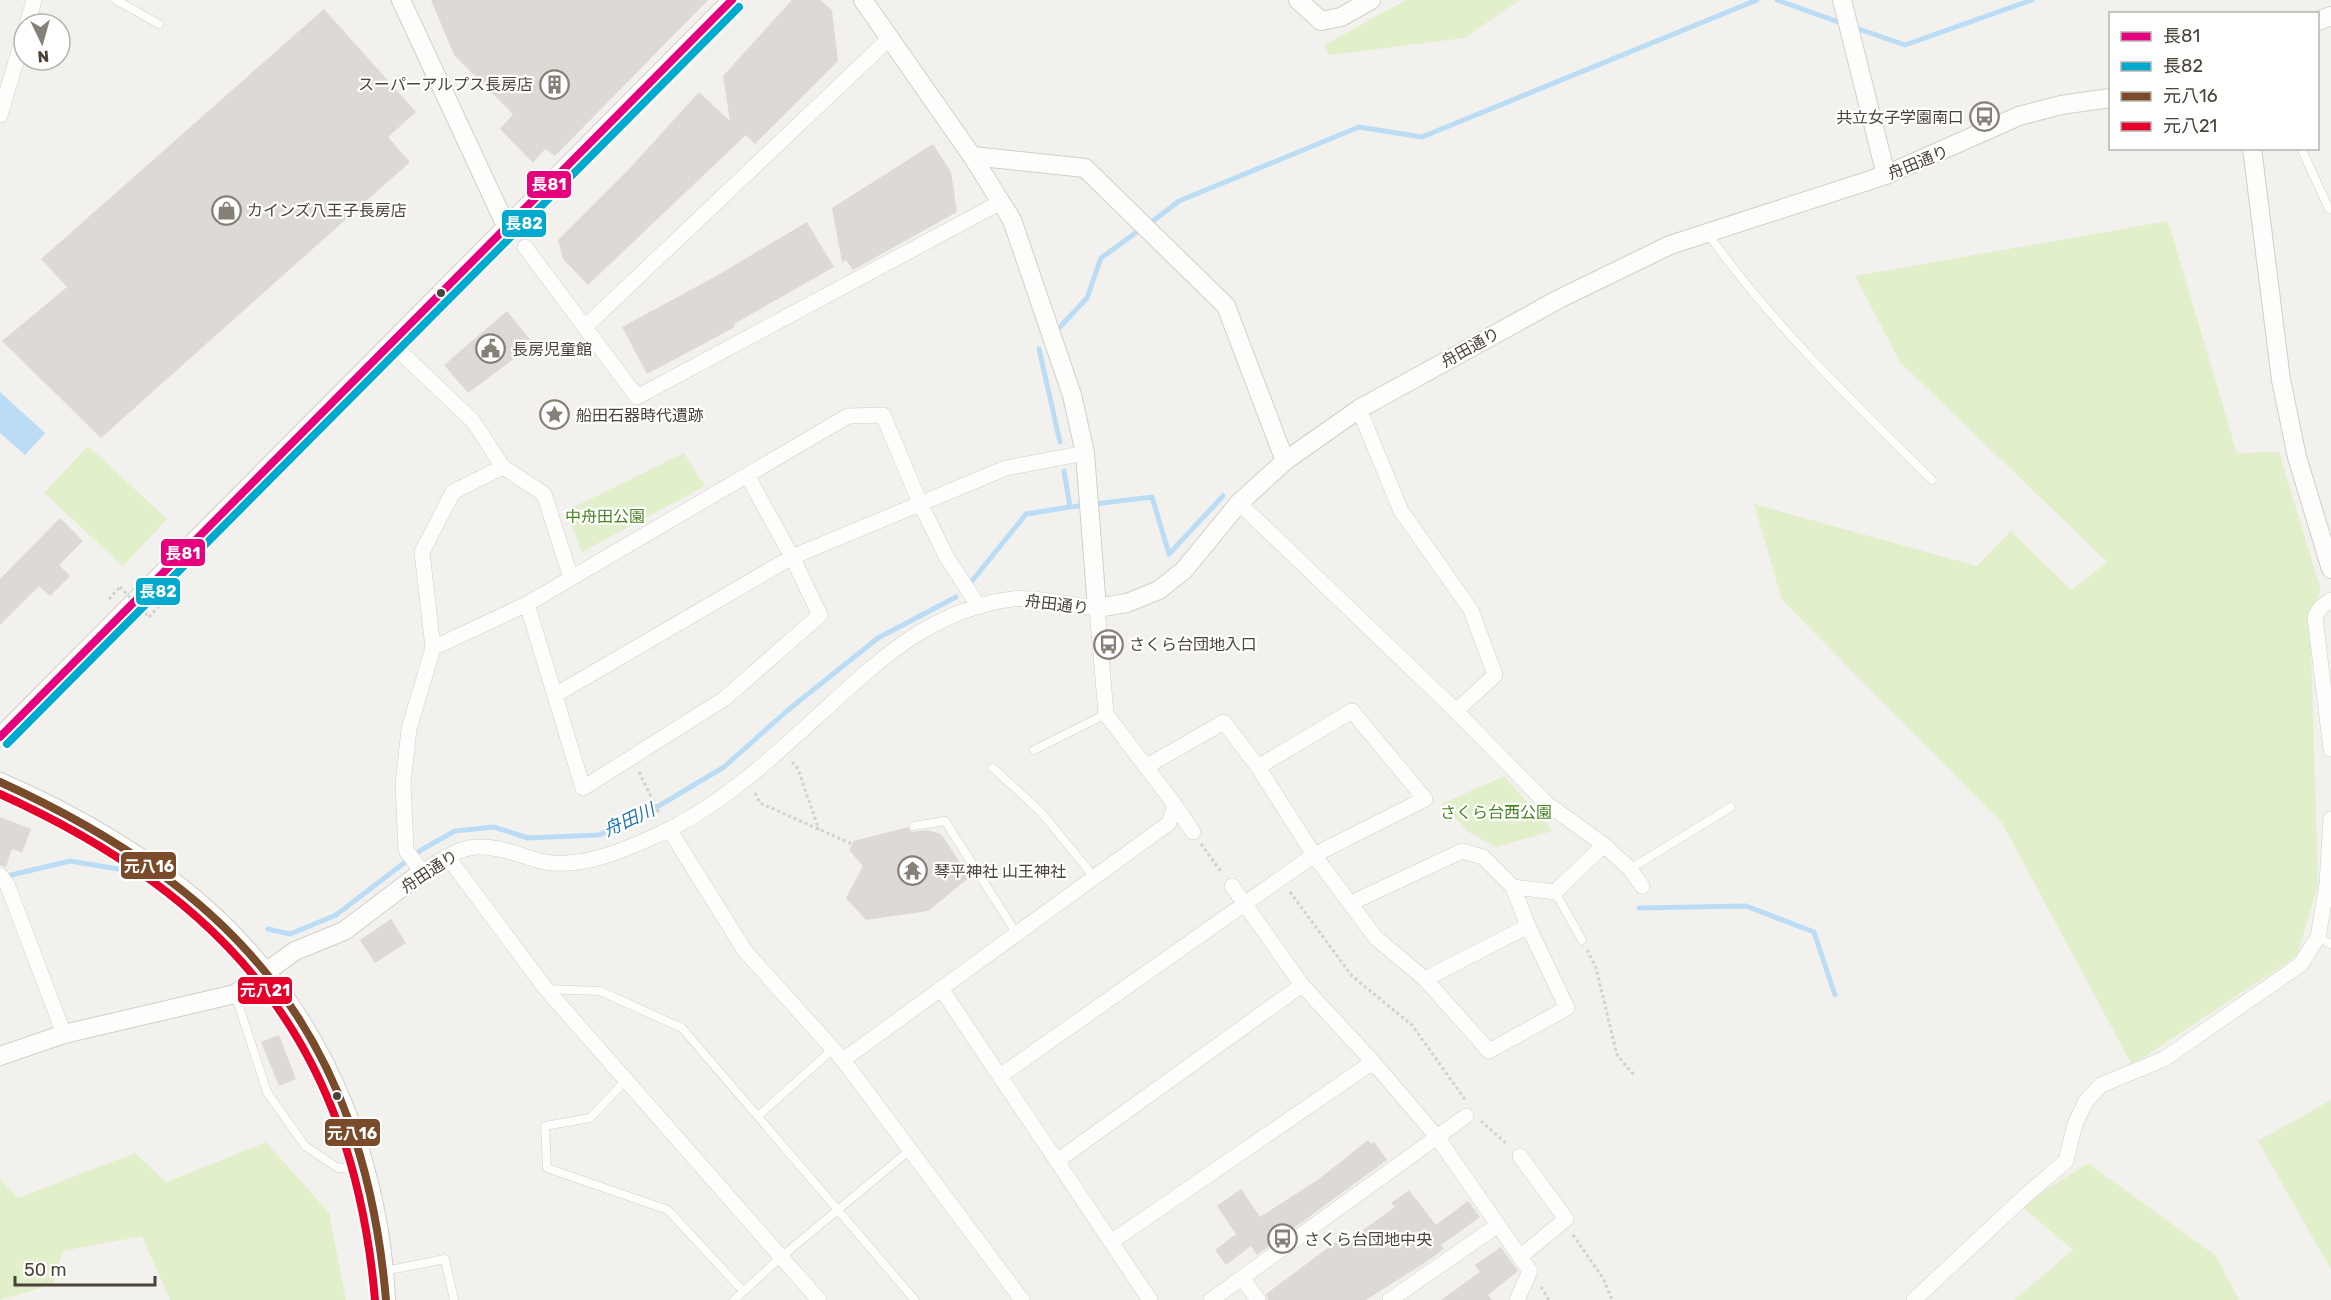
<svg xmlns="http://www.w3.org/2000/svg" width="2331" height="1300" font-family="Rubik,'Noto Sans JP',sans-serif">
<rect width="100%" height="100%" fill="#f3f1ed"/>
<path fill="#e1efcb" d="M1406,0H1520L1464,38L1329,55L1324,45Z
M2168,221L2237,453L2279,452L2321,591L2310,613L2318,884L2297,956L2132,1065L2002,823L1782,600L1754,504L1977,566L2011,531L2071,590L2107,562L1900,362L1855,276Z
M88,446L167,519L123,566L44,493Z
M684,453L705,486L582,552L566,511Z
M1504,776L1553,831L1496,847L1469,832L1441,804Z
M2331,1100V1270L2258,1141Z
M266,1142L329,1213L346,1300H170L142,1236L63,1251L53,1284L0,1300V1179L18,1198L135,1153L166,1182Z
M2088,1163L2216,1256L2239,1300H2014L2073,1250L2021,1206Z"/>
<path fill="#baddf5" d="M0,392L45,433L25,455L0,433Z"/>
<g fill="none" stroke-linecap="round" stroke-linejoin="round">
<path stroke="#baddf5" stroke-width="5" d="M1777,0L1844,24
M1853,27L1905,45L2032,0
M1149,224L1179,201L1359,127L1422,137L1757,0
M1059,328L1087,298L1101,258L1141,229
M1039,349L1060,442
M1070,507L1152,497L1169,554L1223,496
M972,581L1026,514L1070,507L1064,471
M3,877L70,861L118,869
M1639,908L1746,906L1814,932L1835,995
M268,929L290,934L336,915L421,850L455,831L494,827L528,838L599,835L647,813L724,767L788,710L878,638L956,597"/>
</g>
<path fill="#dddad5" d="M431,0H708L555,156L545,149L533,163L500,129L513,114L454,55Z
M792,0H820L832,10L838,61L755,144L746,135L588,285L563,259L558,240L630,168L699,92L730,121L723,76Z
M324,9L416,112L388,137L410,162L101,438L2,341L67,287L41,259Z
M933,144L951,172L957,212L853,270L846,260L842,262L832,208Z
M807,222L834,267L734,324L735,327L647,374L622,327L718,275Z
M507,311L534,344L468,393L444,365Z
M60,518L83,541L59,565L70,576L50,596L39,586L0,625V579Z
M0,817L31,829L22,853L12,849L6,867L0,865Z
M908,827L912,832L927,830L941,834L970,877L928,911L866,920L846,898L863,866L849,850L854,841Z
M391,919L406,943L375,963L360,940Z
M279,1035L296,1079L279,1086L261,1042Z
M1368,1140L1371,1144L1374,1142L1387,1160L1257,1255L1251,1246L1226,1265L1215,1250L1236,1234L1217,1206L1241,1189L1260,1217L1319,1179Z
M1409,1190L1436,1225L1468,1201L1480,1217L1441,1245L1444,1249L1426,1262L1366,1300H1268L1266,1294L1345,1235L1348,1239L1353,1237L1395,1207L1391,1203Z
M1501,1247L1518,1271L1488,1295L1492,1300H1441L1480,1272L1475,1265Z"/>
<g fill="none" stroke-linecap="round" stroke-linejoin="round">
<defs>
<path id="service" d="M116,0L159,24
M2301,148L2329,209
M1708,234C1773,325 1853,402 1932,480
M1034,750L1106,714
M993,768L1041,812L1095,878
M914,826L945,821L1017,934
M1630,869L1731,807
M1555,892L1582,940
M2318,937L2331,944
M546,989L600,991L682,1028L915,1300
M235,994L267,1092L305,1146L338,1168H365
M626,1080L590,1118L545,1126L547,1168L668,1210L743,1291
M758,1116L833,1049
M385,1271L445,1259L454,1300
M734,1300L781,1257L910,1150"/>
<path id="minor" d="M27,24L34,0
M0,115L24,35
M525,247L637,397L1001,202
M585,327L890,38
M392,344L473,421L503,467L544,494L571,578
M503,467L453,492L422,552L433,648L409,729L403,784L406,850L422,872C462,847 471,840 518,854C529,858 541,862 553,863C586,866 624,850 653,837C717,809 770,760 820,714C878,661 930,610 1012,599C1032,596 1074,606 1097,608L1106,714L1175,805L1169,823L843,1060
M1239,503L1456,711L1495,675L1471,610L1401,511L1359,409
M2331,600L2320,608L2315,617L2331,749
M527,604L848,416L883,415L920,503L946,556L979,607
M433,648L527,604L583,788L724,699L820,615L792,557L747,475
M555,695L792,557L1006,468L1085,453
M1456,711L1546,803L1604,845L1555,892L1513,887
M1258,767L1352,711L1425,799L1314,855L1376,938L1425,979L1489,1051L1567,1008L1528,926L1513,887L1483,857L1462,851L1351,903
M1175,805L1193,832
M669,829L745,951L843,1060L1022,1300
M1604,845L1630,869L1642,886
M447,856L546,989L819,1300
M0,875L7,884L64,1034
M1425,979L1528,926
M942,990L1150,1300
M1000,1076L1314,855L1258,767L1224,722L1147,766
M1466,1116L1437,1137L1530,1271L1517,1300
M1057,1161L1302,985
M1111,1242L1373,1062
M1520,1257L1566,1219L1520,1156
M1242,1278L1258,1300
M1211,1300L1437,1137L1373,1062L1302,985L1232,886
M1390,1300L1498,1225
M1914,1300L2024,1197L2066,1161L2075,1124L2086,1101L2101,1085L2164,1059L2301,964L2318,937L2327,884L2331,819"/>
<path id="tertiary" d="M401,0L507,228
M863,0L972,156L1012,220L1072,395L1085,453L1097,608L1127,603L1159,590L1184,570L1239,503L1285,461L1359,409L1559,299L1670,245L1886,175L2019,116L2061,105L2110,98
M1298,0L1321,21L1341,17L1371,0
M1842,0L1886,175
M2318,21L2331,16
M2252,148L2281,380L2297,457L2331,569
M972,156L1085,168L1226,306L1285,461
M0,737L732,0
M0,782C87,820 175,872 240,942C331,1039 380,1169 386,1300
M0,1056L64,1034L235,994L295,951L344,931L422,872"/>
</defs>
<use href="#service" stroke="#d1cfca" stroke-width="9"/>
<use href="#minor" stroke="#d1cfca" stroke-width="16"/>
<use href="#tertiary" stroke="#d1cfca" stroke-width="20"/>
<path stroke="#d3d1cb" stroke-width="3" stroke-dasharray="3 3" stroke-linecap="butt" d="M109,599L120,587
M149,617L166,598
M792,762L798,769L819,830
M639,772L660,815
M755,793L760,803L852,844
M1201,844L1222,873
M1290,892L1352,976L1412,1025L1466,1101
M1587,950L1596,968L1617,1055L1634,1075
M1481,1121L1507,1144
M1573,1235L1603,1278L1612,1300
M1541,1287L1549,1300"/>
<use href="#service" stroke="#fdfdfc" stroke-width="8"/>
<use href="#minor" stroke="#fdfdfc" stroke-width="15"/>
<use href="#tertiary" stroke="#fdfdfc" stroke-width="18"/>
<path stroke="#d3d1cb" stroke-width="3" stroke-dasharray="3 3" stroke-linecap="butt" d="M120,587L149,617"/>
<defs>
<path id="bus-1" d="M0,737L732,0"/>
<path id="bus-2" d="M7,744L739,7"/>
<path id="bus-3" d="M0,782C237,890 363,1035 386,1300"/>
<path id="bus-4" d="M0,794C229,898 353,1045 375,1300"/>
</defs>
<use href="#bus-1" stroke="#fff" stroke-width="12"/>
<use href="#bus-2" stroke="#fff" stroke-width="12"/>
<use href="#bus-3" stroke="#fff" stroke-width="12"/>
<use href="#bus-4" stroke="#fff" stroke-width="12"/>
<use href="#bus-1" stroke="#e5007d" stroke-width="8"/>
<use href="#bus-2" stroke="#00a9ce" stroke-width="8"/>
<use href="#bus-3" stroke="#7a4b2a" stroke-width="8"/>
<use href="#bus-4" stroke="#e4002b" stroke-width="8"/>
</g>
<defs>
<symbol id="building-ring" viewBox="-11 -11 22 22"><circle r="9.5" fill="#fff" stroke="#868077" stroke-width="1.5"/><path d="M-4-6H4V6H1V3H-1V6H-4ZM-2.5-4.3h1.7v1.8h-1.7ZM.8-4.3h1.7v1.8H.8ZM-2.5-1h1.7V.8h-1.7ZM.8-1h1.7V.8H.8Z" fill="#868077"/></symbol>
<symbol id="bus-ring" viewBox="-11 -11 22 22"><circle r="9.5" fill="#fff" stroke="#868077" stroke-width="1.5"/><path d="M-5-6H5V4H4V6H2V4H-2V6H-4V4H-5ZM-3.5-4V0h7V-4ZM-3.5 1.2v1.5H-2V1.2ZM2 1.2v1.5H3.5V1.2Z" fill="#868077"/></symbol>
<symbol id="shop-ring" viewBox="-11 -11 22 22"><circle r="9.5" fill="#fff" stroke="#868077" stroke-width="1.5"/><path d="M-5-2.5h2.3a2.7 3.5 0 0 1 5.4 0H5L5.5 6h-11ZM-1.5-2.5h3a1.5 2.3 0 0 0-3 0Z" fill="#868077"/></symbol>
<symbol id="civic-ring" viewBox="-11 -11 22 22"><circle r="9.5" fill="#fff" stroke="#868077" stroke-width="1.5"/><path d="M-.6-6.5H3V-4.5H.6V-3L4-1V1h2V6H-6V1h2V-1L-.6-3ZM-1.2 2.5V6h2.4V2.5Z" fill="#868077"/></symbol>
<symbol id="sight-ring" viewBox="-11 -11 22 22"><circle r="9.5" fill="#fff" stroke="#868077" stroke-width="1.5"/><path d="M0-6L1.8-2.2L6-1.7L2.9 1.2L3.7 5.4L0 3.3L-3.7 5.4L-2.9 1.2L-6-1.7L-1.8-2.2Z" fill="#868077"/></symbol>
<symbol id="temple-ring" viewBox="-11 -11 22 22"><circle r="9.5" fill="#fff" stroke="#868077" stroke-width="1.5"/><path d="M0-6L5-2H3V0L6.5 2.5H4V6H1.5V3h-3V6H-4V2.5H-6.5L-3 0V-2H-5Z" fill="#868077"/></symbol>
</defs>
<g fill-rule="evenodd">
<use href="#building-ring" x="538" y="68" width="33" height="33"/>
<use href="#bus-ring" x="1968" y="100" width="33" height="33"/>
<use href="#shop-ring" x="210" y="194" width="33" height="33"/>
<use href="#civic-ring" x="474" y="332" width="33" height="33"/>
<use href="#sight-ring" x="538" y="398" width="33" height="33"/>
<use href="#bus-ring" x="1092" y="628" width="33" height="33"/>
<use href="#temple-ring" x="896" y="854" width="33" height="33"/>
<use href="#bus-ring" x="1266" y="1222" width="33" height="33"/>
</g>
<g fill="#4b4337" stroke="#fff" stroke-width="2">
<circle cx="441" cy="293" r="5"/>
<circle cx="337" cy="1096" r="5"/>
</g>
<g text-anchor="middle" stroke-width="4.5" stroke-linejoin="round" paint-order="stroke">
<g font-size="16" fill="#4b4337" stroke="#fff" text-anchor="start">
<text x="533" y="90" text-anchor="end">スーパーアルプス長房店</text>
<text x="1964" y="123" text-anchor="end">共立女子学園南口</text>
<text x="247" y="216">カインズ八王子長房店</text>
<text x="512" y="355">長房児童館</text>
<text x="576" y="421">船田石器時代遺跡</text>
<text x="1129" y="650">さくら台団地入口</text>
<text x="934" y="877">琴平神社 山王神社</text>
<text x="1304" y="1245">さくら台団地中央</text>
</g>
<g font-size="16" fill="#4b4337" stroke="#fff">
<text transform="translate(1918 162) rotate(-22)" y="6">舟田通り</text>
<text transform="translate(1470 347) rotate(-29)" y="6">舟田通り</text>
<text transform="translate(1057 604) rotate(7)" y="6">舟田通り</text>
<text transform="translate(429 871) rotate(-33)" y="6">舟田通り</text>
</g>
<g font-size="16" fill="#498423" stroke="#fff">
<text x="605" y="522">中舟田公園</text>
<text x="1496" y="818">さくら台西公園</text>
</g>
<g font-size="18" font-style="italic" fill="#2177b2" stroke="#fff">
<text transform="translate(629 820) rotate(-25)" y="6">舟田川</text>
</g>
</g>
<g stroke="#fff" stroke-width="2">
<rect x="526" y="170" width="46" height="29" rx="6" fill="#e5007d"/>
<rect x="501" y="209" width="46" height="29" rx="6" fill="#00a9ce"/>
<rect x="160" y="538" width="46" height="29" rx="6" fill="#e5007d"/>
<rect x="135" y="577" width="46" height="29" rx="6" fill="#00a9ce"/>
<rect x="120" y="851" width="57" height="29" rx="6" fill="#7a4b2a"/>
<rect x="237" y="976" width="56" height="29" rx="6" fill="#e4002b"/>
<rect x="324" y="1118" width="57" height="29" rx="6" fill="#7a4b2a"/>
</g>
<g font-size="16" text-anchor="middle" font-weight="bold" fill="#fff">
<text x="549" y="190">長81</text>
<text x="524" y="229">長82</text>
<text x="183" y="559">長81</text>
<text x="158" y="597">長82</text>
<text x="149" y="872">元八16</text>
<text x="265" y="996">元八21</text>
<text x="352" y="1139">元八16</text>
</g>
<rect x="2109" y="12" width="210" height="138" fill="#ffffff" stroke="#b7b4af" stroke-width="1.5"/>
<rect x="2121" y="32" width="30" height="9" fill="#e5007d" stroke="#b7b4af" stroke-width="1.5"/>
<text x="2163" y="42" font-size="18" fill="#4b4337">長81</text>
<rect x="2121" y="62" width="30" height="9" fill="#00a9ce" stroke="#b7b4af" stroke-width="1.5"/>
<text x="2163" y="72" font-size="18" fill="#4b4337">長82</text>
<rect x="2121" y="92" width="30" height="9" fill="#7a4b2a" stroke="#b7b4af" stroke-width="1.5"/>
<text x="2163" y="102" font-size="18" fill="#4b4337">元八16</text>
<rect x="2121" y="122" width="30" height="9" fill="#e4002b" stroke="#b7b4af" stroke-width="1.5"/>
<text x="2163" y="132" font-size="18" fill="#4b4337">元八21</text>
<g transform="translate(42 42) rotate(175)"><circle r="28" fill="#ffffff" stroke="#b7b4af" stroke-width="1.5"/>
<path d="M0-4.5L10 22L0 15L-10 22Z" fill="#868077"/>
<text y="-9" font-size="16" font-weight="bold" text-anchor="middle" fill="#4b4337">N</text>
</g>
<path d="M15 1276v9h140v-9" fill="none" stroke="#4b4337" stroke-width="3"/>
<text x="24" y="1276" font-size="18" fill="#4b4337" stroke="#ffffff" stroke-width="4.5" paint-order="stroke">50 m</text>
</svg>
